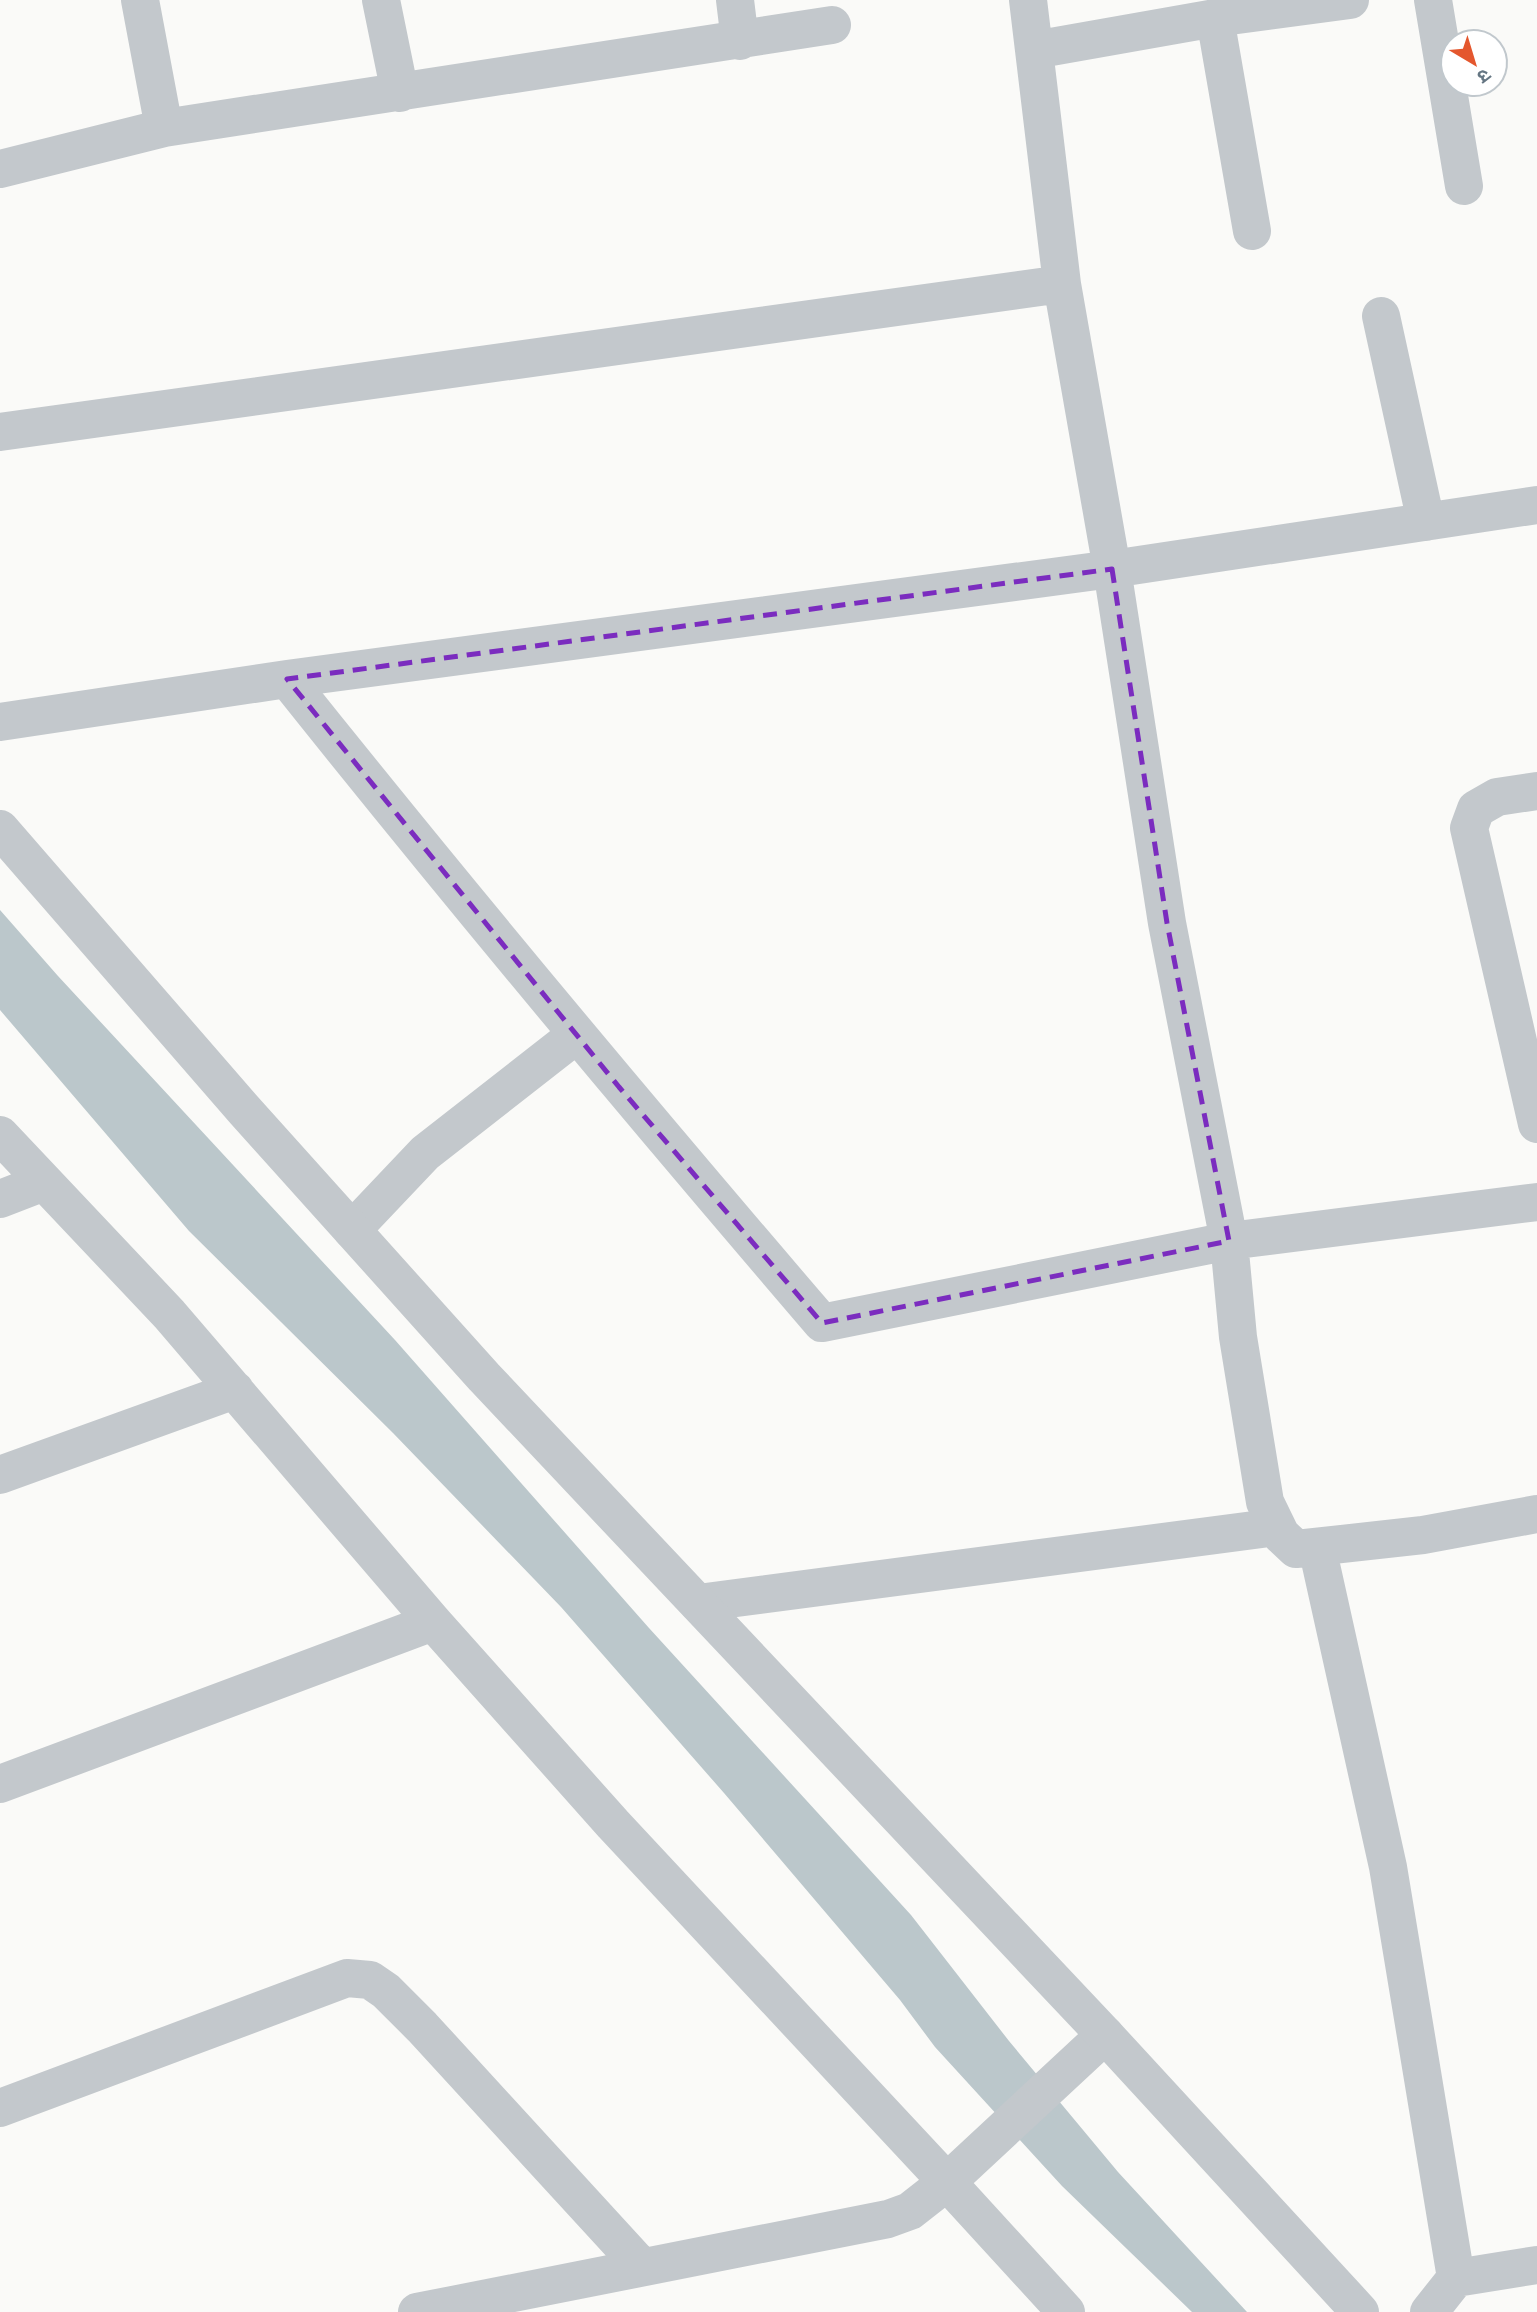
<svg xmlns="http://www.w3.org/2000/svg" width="1537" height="2312" font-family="'Asap Condensed','Noto Sans Devanagari',sans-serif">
<rect width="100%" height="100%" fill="#fafaf8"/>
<path fill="#bbc7cb" d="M0,910L58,976L395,1340L649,1628L911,1915L1009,2041L1118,2172L1247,2312H1192L1062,2186L935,2047L900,2000L724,1793L561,1607L393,1433L189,1231L0,1010Z"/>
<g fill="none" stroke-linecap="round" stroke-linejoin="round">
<path stroke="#c3c8cc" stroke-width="38" d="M140,0L164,128
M381,0L400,93
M735,0L740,41
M1433,0L1464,186
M1215,18L1252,231
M1034,50L1215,18L1350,0
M0,169L164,128L832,25
M1381,316L1426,522
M0,432L1062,284
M1537,505L1112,569L1167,923L1229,1241L1238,1337L1265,1502L1281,1535L1296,1549L1423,1535L1537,1514
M287,679C461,897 640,1111 822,1323L1229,1241L1537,1202
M0,722L287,679L1112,569L1062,284L1028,0
M1537,791L1497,797L1476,809L1469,828L1537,1124
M0,1135L169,1314L433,1622L613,1824L947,2182L1066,2312
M0,1199L44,1182
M352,1230L425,1153L576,1035
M0,1475L235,1390
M1317,1547L1388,1867L1456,2278
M698,1603L1277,1527
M0,1784L433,1622
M0,2108L347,1978L370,1980L386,1991L422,2027L642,2267
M417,2312L888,2219L910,2211L947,2182L1105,2035
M1429,2312L1456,2278L1537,2265"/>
<path stroke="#c3c8cc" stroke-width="38" d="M0,829L245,1111L484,1377L1105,2035L1360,2312"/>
</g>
<path fill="none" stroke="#7b2cbf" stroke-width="5" stroke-dasharray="14 9" stroke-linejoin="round" d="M1112,569L1167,923L1229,1241L822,1323L619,1087L287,679Z"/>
<g transform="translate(1474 63) rotate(142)"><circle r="33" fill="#ffffff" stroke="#c1c8cd" stroke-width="2"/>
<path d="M0-5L12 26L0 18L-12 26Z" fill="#e4572e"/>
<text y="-10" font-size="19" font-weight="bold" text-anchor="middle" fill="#657683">उ</text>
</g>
</svg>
